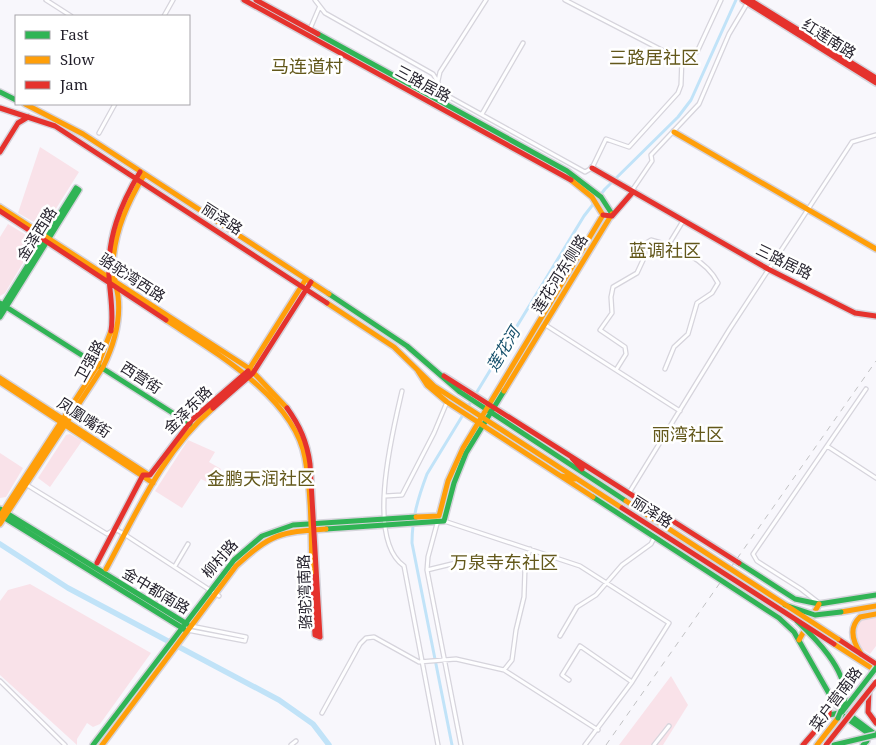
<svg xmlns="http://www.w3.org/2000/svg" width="876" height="745" font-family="'Noto Serif','Noto Sans SC',serif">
<rect width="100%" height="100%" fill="#f8f7fc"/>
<path fill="#f9e2e9" d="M40,147L79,172L47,223L39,225L18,213Z
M8,224L31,238L33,246L5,293L0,296V237Z
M70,434L82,441L50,487L38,478L66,435Z
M188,440L215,452L209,462L221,469L211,484L201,479L182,508L155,491Z
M0,453L23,468L6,497L0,498Z
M30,584L151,653L100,724L93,727L87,723L77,739V745L0,675V601L8,590Z
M867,617H876V646L870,654L859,647L854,630L861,620Z
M671,676L688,705L663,745H619Z"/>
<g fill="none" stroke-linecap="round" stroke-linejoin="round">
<path stroke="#c1e3f8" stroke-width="3" d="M452,745L412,543C412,518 418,498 427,474L584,216L605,189L678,117L691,100L736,0"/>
<path stroke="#c1e3f8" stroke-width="5.5" d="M0,544L68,588L279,700L313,724L329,745"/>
<defs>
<path id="street" d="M46,0L71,16
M315,0L325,13L433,74L438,82L439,91L585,172L592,168L606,139L629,147L678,93L681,85L682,57L686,53L697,52L721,0
M565,0L681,60
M164,16L173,0
M310,29L319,8
M438,81L440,72L486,0
M482,114L523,43
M99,133L115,104
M631,192L652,161L651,155L699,104L729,34L748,2
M669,244L683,221
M544,324L680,411
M616,370L626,354L625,347L600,330L612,313L611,297L613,287L637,273L644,258L646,243L651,240C675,246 706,259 718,283L712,293L697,303L688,334L674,347L665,369
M402,391C393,430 365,539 404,566L438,745
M827,446L876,478
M27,485L107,534L115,529L124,534L219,596
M629,493L729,330L852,142L876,135
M385,496L402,495L434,433L447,402
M438,520L428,557L427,570L461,745
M444,521L580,566L669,623L632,682L585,745
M175,566L188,544
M427,570L464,561
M819,603L801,589L757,561L753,554L866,389
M191,626L246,637L245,641
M187,630L245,641
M560,636L577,607L596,595L622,565L651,544L654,538
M504,670L512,660L516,630L524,597L525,568L530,549
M569,680L562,675L580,646L632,682
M0,681L65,745
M322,713L360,644L366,638L374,637L419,662L456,659L504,670L598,730
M291,745L296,741
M654,745L669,726"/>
<path id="fast" d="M318,34L567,171L601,197L612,214
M0,92L16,100
M329,294L407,346L460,392L626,501
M0,303L190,424
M0,310L76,188L79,190L0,317
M593,497L779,618L794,632L835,704L876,735
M0,509L187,624
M0,515L184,629
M326,529L444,521L454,483L466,453L504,391
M739,563L795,599L819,604L876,595
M829,715L839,713L865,731L868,734L867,741L863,745
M93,745L234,560L262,536L293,525L416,517"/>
<path id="slow" d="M25,104L83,134L329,294
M674,132L876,249
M0,207L250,369L287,408
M327,303L394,347L434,386L622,508
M166,320C213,351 294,397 305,458C312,497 311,537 312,576
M248,371L306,279
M418,371L427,385L447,402L593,497
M0,378L149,475
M0,382L153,483
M504,391L612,214
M561,476L575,479
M0,516L98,365L111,331
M416,517L439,516L448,481L463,448L603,215L592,197L571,180
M0,524L103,367C114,345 121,321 118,296C116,285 113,273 113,262C115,230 128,202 144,175
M106,569C137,512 163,451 213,408
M841,612L876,606
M799,640L819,604
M834,644L876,671
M861,654C853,642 848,628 860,617L876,614
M102,745L236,566C271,534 279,532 326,529
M817,745L838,718"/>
<path id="jam" d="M244,0L571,180
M256,0L318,34
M743,0L876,83
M750,0L876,78
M0,108L55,126L327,303
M0,152L18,123L28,117
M592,168L768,269L855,313L876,316
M0,211L166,320
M603,215L612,216L632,193
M111,331C114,313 110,295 109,277C107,238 120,205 140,172
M444,376L739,563
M213,408L253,373L311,282
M287,408C300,426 307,442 310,464L320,637
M572,458L582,469
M97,563L143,475H150L192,420L248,371
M312,576L315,635L320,637
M838,639L876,664
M869,691L868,712L876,723
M803,745L829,715L830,697"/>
</defs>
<use href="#street" stroke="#d6d4dc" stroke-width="5.5"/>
<use href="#fast" stroke="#d6d4dc" stroke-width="8"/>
<use href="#slow" stroke="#d6d4dc" stroke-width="8"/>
<use href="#jam" stroke="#d6d4dc" stroke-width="8"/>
<use href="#street" stroke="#fefeff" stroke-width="3"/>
<use href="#fast" stroke="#30b455" stroke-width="5"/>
<use href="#slow" stroke="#ff9f0a" stroke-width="5"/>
<use href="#jam" stroke="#e5322d" stroke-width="5"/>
<path stroke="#c2c2c4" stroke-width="1" stroke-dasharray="6 6" stroke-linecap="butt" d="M606,745L876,361"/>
<defs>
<path id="fast-bridge" d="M785,605L815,615L841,612
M797,621C816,639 845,668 845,696C845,703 841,711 838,718
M842,712L876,668
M834,745L876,735"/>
<path id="slow-bridge" d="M626,501L838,639"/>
<path id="jam-bridge" d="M622,508L834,644
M826,745L876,682"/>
</defs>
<use href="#fast-bridge" stroke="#d6d4dc" stroke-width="8" stroke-linecap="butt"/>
<use href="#slow-bridge" stroke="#d6d4dc" stroke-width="8" stroke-linecap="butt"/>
<use href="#jam-bridge" stroke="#d6d4dc" stroke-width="8" stroke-linecap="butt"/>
<use href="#fast-bridge" stroke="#30b455" stroke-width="5"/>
<use href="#slow-bridge" stroke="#ff9f0a" stroke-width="5"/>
<use href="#jam-bridge" stroke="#e5322d" stroke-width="5"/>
</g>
<g text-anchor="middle" stroke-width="5" stroke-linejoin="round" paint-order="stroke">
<g font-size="15" fill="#221f2a" stroke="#fff">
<text transform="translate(829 39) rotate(32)" y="5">红莲南路</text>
<text transform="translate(423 84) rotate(28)" y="5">三路居路</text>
<text transform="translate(222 219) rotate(33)" y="5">丽泽路</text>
<text transform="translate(37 234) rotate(-58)" y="5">金泽西路</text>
<text transform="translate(784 262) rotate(26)" y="5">三路居路</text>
<text transform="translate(560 274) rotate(-58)" y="5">莲花河东侧路</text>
<text transform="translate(132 278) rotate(33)" y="5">骆驼湾西路</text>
<text transform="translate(90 361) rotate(-61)" y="5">卫强路</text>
<text transform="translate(141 378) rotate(33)" y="5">西营街</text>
<text transform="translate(188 410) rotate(-45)" y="5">金泽东路</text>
<text transform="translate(84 418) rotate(33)" y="5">凤凰嘴街</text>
<text transform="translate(652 512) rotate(33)" y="5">丽泽路</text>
<text transform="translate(220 559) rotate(-49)" y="5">柳村路</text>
<text transform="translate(156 591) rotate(31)" y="5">金中都南路</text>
<text transform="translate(305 592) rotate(-92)" y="5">骆驼湾南路</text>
<text transform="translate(836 699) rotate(-53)" y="5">菜户营南路</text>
</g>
<g font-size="16" font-style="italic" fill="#144f6b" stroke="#fff">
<text transform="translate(503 349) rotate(-59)" y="6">莲花河</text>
</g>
<g font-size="18" fill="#63581b" stroke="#fff">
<text x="654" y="64">三路居社区</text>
<text x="307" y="73">马连道村</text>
<text x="665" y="257">蓝调社区</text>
<text x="688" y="441">丽湾社区</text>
<text x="261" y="485">金鹏天润社区</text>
<text x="504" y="569">万泉寺东社区</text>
</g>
</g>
<rect x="15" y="15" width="175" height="90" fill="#ffffff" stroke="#a7a5aa"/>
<rect x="25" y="31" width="25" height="8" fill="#30b455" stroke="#a7a5aa"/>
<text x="60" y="40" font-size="15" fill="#221f2a">Fast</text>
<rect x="25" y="56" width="25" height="8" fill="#ff9f0a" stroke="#a7a5aa"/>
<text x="60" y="65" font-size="15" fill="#221f2a">Slow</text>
<rect x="25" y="81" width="25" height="8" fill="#e5322d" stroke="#a7a5aa"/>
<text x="60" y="90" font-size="15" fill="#221f2a">Jam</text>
</svg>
